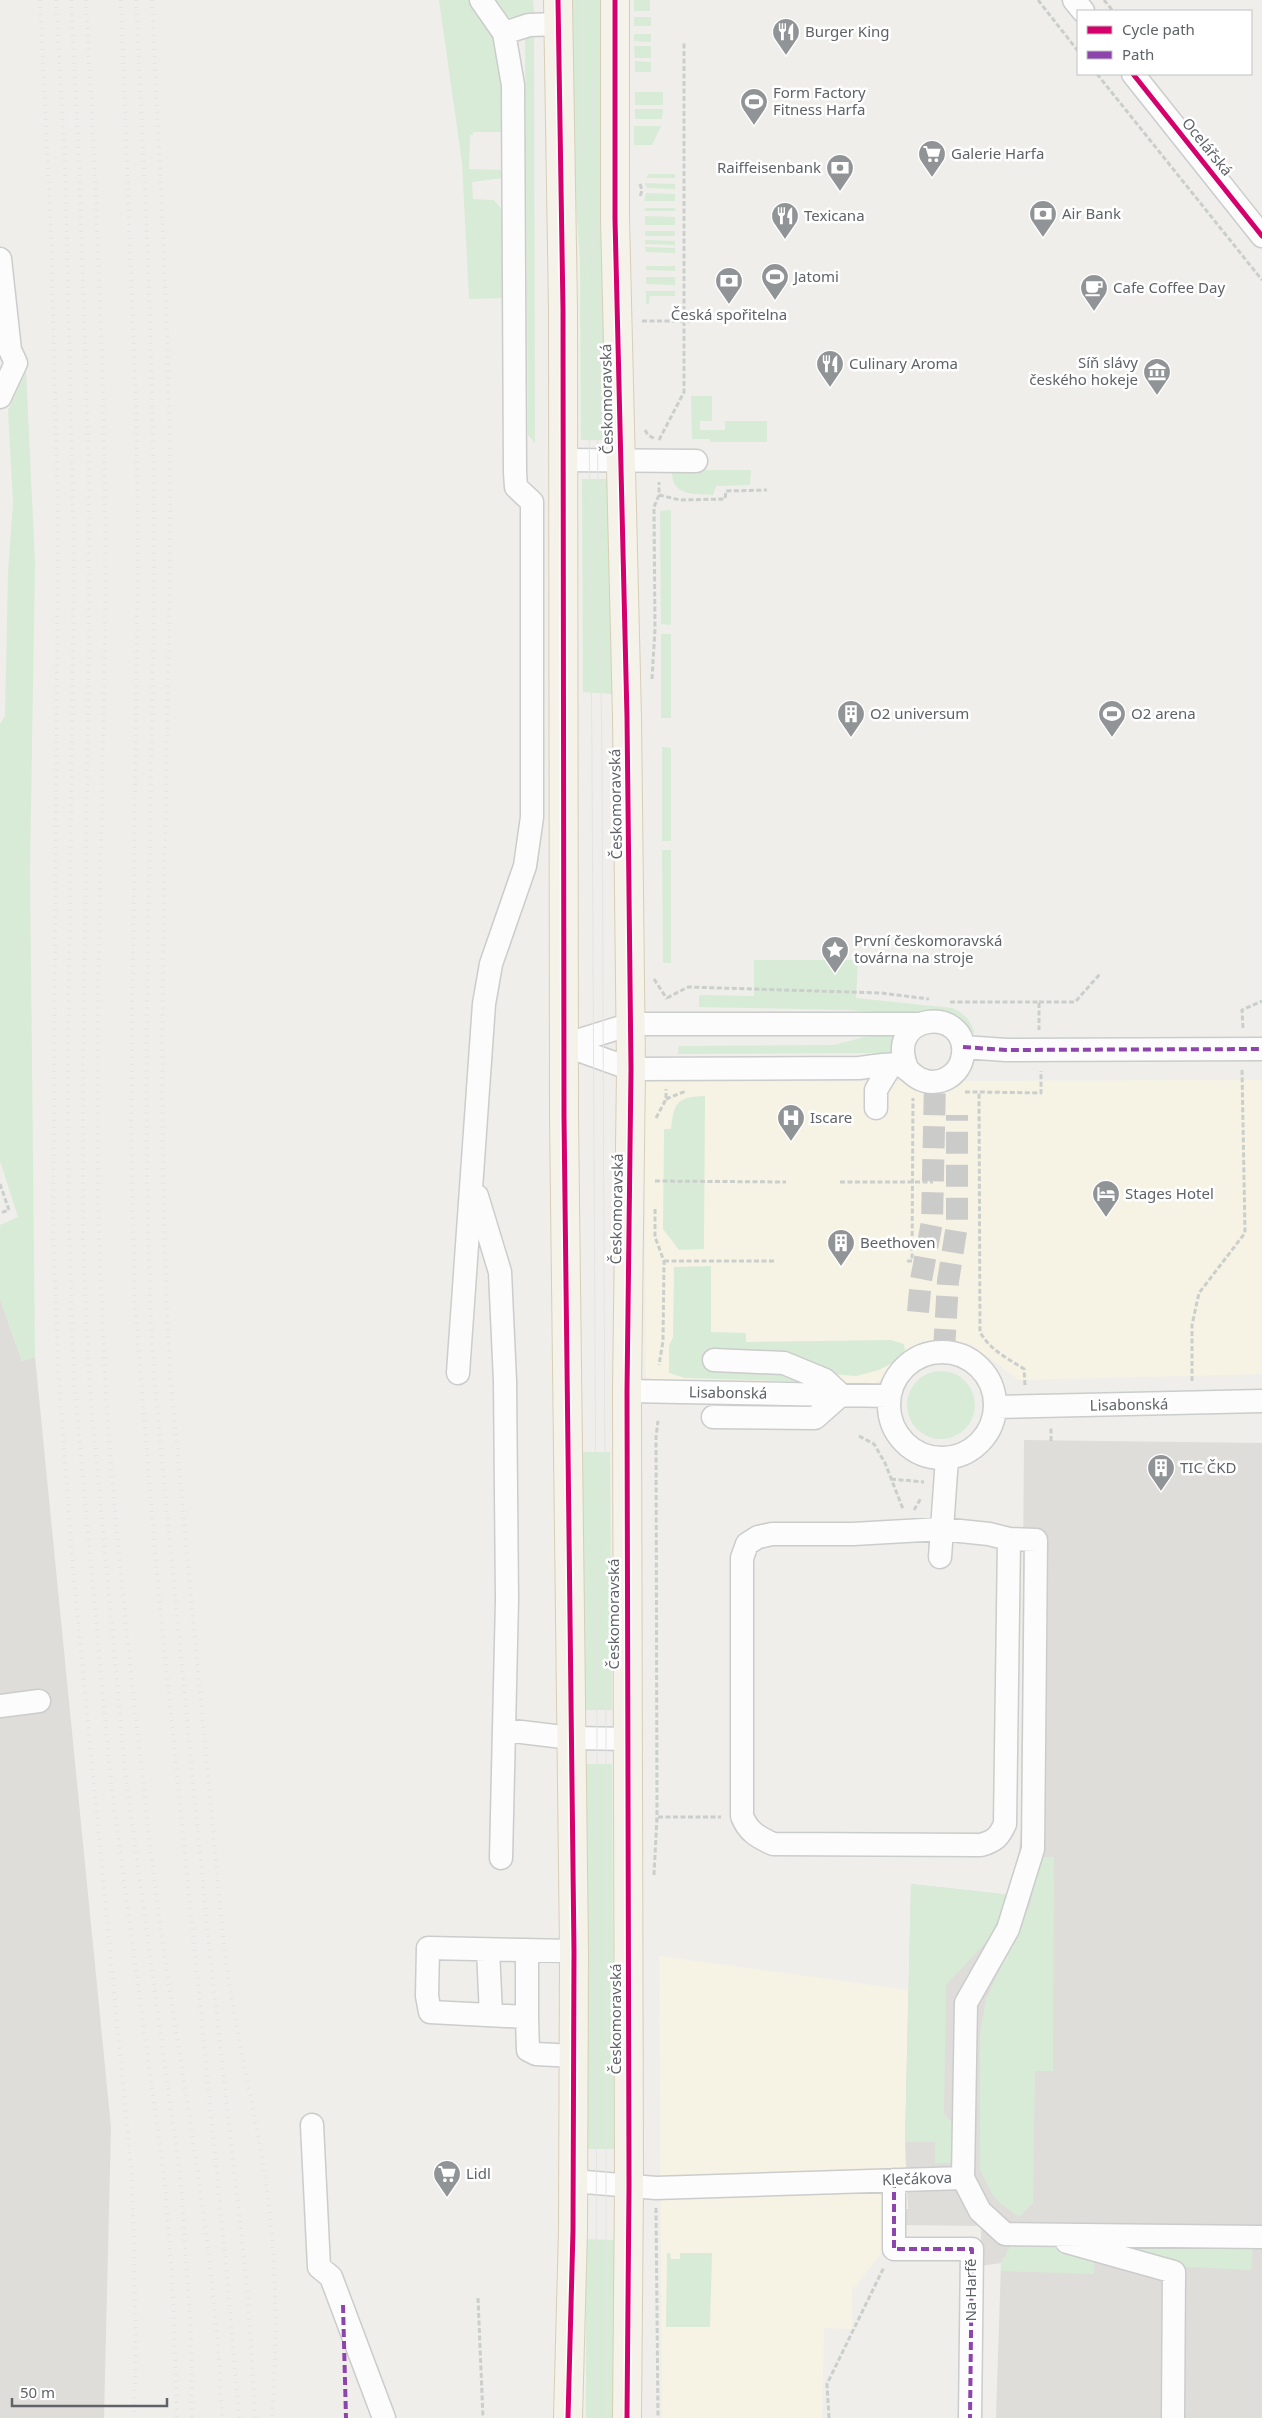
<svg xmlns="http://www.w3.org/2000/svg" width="1262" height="2418" font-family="'Noto Sans',sans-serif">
<rect width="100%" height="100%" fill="#efeeea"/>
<path fill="#f7f3e4" d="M1262,1080V1374L1019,1380L969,1343L922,1341L874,1385L646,1382L644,1082Z
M659,1956L908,1990L905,2163L908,2209H904V2225L852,2290V2329L824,2328L822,2418H662Z"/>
<path fill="#dfddda" d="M0,1299L22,1361L35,1357L111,2127L104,2418H0Z
M1024,1440L1262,1443V2418H996L1001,2263L981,2266V2226L904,2225V2209H908L905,2142L911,1884L1011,1895L1017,1875L1021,1829Z"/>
<path fill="#d8ebd6" d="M439,0H475L494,33L496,52L502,67L504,132H473V135H470L469,169L503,170L502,178L472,182L473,199L494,200L504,212L506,298L469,299L462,163Z
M489,0H533L534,13L503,18Z
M571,0H600L602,196L608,439L605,440H581L580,261L572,145Z
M634,0H650V11H634Z
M634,17H651V26H634Z
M634,34H651V42L634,41Z
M534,37L535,443L528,435L525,38Z
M634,46H651V58H635Z
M635,61L651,62V72H635Z
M635,92H663V105H635Z
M635,109H663L662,119H635Z
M634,126H661L652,145H634Z
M649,174H675V178H646Z
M645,183L675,184V189L647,188Z
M646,193L675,194V201H644Z
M645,208H675V211H645Z
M645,216L675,217V225H645Z
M645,231H675V236H645Z
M645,240L675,241V245L645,244Z
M645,247L675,248V253L646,252Z
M646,266H675V271L646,270Z
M646,277H675V285L646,284Z
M646,291H675V296H650L649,304H646Z
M26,371L35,563L30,869L35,1357L22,1361L0,1299V1225L18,1217L0,1161V724L5,716L8,573L13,502L8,410Z
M691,396H712V421H700V430H725V421H767V442H710V439H692Z
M696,470H751L750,485L716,486L713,495C695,494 672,496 672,473Z
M582,479H608L612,694L583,692Z
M671,510V625L661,624L660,511Z
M661,634H671V718H661Z
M662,747L671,748V841H662Z
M662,850H671V963H663Z
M754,960H858L856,998L952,1008C966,1014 970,1020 975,1034L961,1020L951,1014L937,1011L907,1015L849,1010L699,1007V996L701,995L754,996Z
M888,1031L895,1035V1053L678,1054L679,1046L834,1045Z
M705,1096L704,1249L679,1250L663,1229L664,1129H671C674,1102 677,1097 705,1096Z
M711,1266V1332L746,1333V1342L891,1340L904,1344L905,1350L898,1360L879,1370L856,1376L831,1374L809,1382L685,1378L669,1373V1346L673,1337L674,1267Z
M907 1405a34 34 0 1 1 68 0a34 34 0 1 1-68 0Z
M581,1452H610L612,1710H583Z
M584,1764H612L614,2149H586Z
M1040,1857H1054L1053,2071H1035L1033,2203L1019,2217L999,2202L992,2194L980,2169V2034L986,1999L1030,1905Z
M911,1884L1011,1895L988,1940L946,1985L944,2114L955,2125L954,2159L950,2163H935V2142H905Z
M586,2239L614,2240V2418H586Z
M1035,2244L1253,2246L1251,2270L1168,2266L1095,2248L1094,2274L1001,2271V2263L1011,2245Z
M667,2253H670L671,2259H680V2253H712L710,2327H666Z"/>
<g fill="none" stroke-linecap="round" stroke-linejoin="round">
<path stroke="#cbcbca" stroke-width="22" stroke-dasharray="22 11" stroke-linecap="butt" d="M918,1312L921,1280L932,1222L935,1082
M944,1351L948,1281L957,1225V1115"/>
<defs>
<path id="minor" d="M1074,0L1083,11
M504,33L529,25L558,24
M1133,74L1262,236
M0,259L10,350L16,363L0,397
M563,460L696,461
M564,1045L631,1069L859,1068C871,1067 886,1063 898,1065C908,1067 911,1075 920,1079C939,1088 961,1075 963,1054C968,1006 884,1012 907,1068
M564,1045L631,1024H918
M963,1047L1006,1050L1262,1049
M876,1108V1090L891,1065
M477,1196L500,1272L505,1381L507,1600L501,1858
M889 1405a53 53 0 1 1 106 0a53 53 0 1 1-106 0Z
M458,1373L484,1004L491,964L525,866L532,817V502L516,487L515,472L513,85L504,33L481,0
M627,1391L889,1396
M996,1407L1262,1401
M713,1417L815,1418L841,1395L825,1380L784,1363L714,1360
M940,1557L947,1458
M0,1706L39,1701
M505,1730L571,1738L628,1739
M488,1950L491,2015
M574,1951L428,1948L427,1996L430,2012L527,2017L528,2050L536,2054L574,2056
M527,2017V1950
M312,2125L319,2267L331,2277L384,2418
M963,2178L966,2003L1008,1929L1033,1849L1036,1540L1009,1539L989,1534L941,1529L853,1534H772L758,1537L747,1544L742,1558V1816C748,1832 758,1837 773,1844L981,1845C995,1841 999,1837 1005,1824L1009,1539
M894,2180V2249H972L970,2418
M573,2181L656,2188L963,2178L980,2211L1005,2234L1262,2237
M1067,2242L1174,2272L1173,2418"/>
<path id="major" d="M558,0L563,310L564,1116L574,1951L573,2230L568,2418
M615,0V219L627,717L631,1069L627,1391L629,2186L627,2418"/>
</defs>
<use href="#minor" stroke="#cbcccc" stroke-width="25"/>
<use href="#major" stroke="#d7ceb8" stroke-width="30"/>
<path stroke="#cacfcc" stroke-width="3" stroke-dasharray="5 2.5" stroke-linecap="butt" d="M1038,0L1078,51
M1104,0L1113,11
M1097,74L1262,280
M640,184L642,190L640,197
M642,321H691
M645,430L648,435L655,439
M659,440L684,392V41
M659,495L680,500L725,499L726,491L767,490
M652,679L655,629L654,507L659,495V482
M654,979L667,999
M667,998L688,987L881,993L929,999
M950,1002H1039V1030
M1039,1002H1075L1100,974
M1243,1028L1242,1010L1262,1001
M965,1092H979
M666,1099L686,1091
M656,1118L666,1099V1089
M655,1181L786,1182
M840,1182H933
M0,1184L9,1210L0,1213
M655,1209V1237L664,1261L663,1341L659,1365
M664,1261H775
M907,1261H912L913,1098
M1192,1381V1325L1199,1293L1245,1233L1242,1069
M1025,1385L1024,1369C1007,1358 990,1350 980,1332L979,1092L1041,1093V1071
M859,1436L874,1444L885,1463L903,1509
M1051,1441V1426
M891,1479L924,1482
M914,1510L921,1498
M658,1817H721
M654,1875L657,1817L656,1437L658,1421
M656,2208L658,2418
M478,2298L483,2418
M829,2418L827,2384L884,2267"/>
<use href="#minor" stroke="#fdfcfc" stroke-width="22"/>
<use href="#major" stroke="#f4f2e9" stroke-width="28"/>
<path stroke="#e4e4e4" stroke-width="1" d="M582,0V130L588,293L592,759L597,1739L596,2418
M591,0L602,759L606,1739V2418"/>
<path stroke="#e4e4e4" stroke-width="4" stroke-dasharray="1 6" stroke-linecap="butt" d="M40,0L51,233L58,518L53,1237L59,1382L73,1568L132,2178L136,2336L134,2418
M56,0L65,162L74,549L68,1074L69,1237L74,1380L111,1784L165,2185L173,2291L177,2418
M71,0L79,161L89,467V643L83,1075V1238L89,1380L126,1780L181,2183L191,2334L192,2418
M86,0C97,207 107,414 105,621C102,873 90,1125 105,1377C111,1482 122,1587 133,1692C143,1781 152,1870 165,1959C188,2111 216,2264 222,2418
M121,0L136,405L138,548L131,1130L135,1305L156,1564L227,2276L239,2418
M136,0C145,184 154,369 154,553C153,827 138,1102 154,1376L207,1926L248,2296L255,2418
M152,0C160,185 172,371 170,556C167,832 154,1108 171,1384L224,1947C233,2020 251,2091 263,2164C277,2249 278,2332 272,2418"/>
<path stroke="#8e44ad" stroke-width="4" stroke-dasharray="8 4" stroke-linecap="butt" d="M963,1047L1006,1050L1262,1049
M894,2180V2249H972L970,2418
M343,2305L346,2418"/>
<defs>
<path id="cycleway" d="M558,0L563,310L564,1116L574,1951L573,2230L568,2418
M615,0V219L627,717L631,1069L627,1391L629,2186L627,2418
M1133,74L1262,236"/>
</defs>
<use href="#cycleway" stroke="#fff" stroke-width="8"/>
<use href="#cycleway" stroke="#d6006c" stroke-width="5"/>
</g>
<defs>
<symbol id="restaurant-pin" viewBox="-11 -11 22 30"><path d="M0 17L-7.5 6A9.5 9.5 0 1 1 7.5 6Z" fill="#919496" stroke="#fff"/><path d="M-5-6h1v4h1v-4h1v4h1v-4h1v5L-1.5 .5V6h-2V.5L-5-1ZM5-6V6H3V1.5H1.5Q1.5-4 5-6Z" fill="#fff"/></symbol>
<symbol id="stadium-pin" viewBox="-11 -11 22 30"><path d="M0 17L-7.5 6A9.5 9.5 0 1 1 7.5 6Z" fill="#919496" stroke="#fff"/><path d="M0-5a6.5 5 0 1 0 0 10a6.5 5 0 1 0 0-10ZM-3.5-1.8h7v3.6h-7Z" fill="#fff"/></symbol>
<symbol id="supermarket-pin" viewBox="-11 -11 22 30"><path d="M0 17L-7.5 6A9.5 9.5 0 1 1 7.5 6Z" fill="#919496" stroke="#fff"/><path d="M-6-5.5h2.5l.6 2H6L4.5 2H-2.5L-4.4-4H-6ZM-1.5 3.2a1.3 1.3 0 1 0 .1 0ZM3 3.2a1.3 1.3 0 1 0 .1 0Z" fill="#fff"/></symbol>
<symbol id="bank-pin" viewBox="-11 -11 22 30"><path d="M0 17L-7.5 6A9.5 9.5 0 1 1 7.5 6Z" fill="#919496" stroke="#fff"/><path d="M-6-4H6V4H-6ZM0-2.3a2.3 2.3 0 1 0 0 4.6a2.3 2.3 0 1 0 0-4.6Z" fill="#fff"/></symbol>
<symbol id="cafe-pin" viewBox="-11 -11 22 30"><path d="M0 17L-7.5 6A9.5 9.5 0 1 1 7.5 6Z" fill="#919496" stroke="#fff"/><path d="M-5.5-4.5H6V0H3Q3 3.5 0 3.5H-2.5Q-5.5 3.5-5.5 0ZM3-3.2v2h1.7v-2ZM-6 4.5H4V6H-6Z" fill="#fff"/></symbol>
<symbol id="museum-pin" viewBox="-11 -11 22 30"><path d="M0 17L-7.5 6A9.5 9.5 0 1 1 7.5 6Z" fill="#919496" stroke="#fff"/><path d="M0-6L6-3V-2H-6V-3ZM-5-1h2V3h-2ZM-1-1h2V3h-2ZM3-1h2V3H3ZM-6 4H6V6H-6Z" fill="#fff"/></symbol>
<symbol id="building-pin" viewBox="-11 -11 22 30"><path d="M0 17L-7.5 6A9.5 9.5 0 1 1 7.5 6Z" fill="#919496" stroke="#fff"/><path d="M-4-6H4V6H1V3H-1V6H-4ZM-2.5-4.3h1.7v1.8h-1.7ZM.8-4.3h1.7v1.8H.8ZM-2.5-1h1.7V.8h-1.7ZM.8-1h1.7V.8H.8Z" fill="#fff"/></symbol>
<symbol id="sight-pin" viewBox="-11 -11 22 30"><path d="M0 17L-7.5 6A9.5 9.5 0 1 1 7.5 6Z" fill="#919496" stroke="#fff"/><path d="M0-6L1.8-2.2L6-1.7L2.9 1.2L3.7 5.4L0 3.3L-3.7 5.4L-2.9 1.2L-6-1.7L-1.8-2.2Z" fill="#fff"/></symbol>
<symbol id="hospital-pin" viewBox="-11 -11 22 30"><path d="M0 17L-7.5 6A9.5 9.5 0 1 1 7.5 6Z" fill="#919496" stroke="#fff"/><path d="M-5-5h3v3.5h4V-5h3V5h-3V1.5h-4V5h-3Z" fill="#fff"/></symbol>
<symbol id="hotel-pin" viewBox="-11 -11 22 30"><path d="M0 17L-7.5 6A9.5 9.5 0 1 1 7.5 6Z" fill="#919496" stroke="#fff"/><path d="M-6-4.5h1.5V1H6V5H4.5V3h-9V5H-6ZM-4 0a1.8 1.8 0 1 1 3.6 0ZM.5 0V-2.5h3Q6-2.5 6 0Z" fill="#fff"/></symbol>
</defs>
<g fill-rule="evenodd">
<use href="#restaurant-pin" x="770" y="16" width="32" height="43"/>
<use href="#stadium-pin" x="738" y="86" width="32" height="43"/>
<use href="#supermarket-pin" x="916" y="138" width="32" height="43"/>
<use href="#bank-pin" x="824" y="152" width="32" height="43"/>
<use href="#bank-pin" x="1027" y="198" width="32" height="43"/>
<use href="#restaurant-pin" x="769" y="200" width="32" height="43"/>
<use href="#stadium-pin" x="759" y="261" width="32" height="43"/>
<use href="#bank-pin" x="713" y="265" width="32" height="43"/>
<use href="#cafe-pin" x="1078" y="272" width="32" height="43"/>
<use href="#restaurant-pin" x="814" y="348" width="32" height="43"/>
<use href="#museum-pin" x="1141" y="356" width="32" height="43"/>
<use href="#building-pin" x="835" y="698" width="32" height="43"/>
<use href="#stadium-pin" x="1096" y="698" width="32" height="43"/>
<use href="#sight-pin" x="819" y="934" width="32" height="43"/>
<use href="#hospital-pin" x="775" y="1102" width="32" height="43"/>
<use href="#hotel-pin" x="1090" y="1178" width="32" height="43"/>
<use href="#building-pin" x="825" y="1227" width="32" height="43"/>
<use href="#building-pin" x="1145" y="1452" width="32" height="43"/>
<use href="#supermarket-pin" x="431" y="2158" width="32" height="43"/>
</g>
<g text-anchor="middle" stroke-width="5" stroke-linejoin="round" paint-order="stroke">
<g font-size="15" fill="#5f6368" stroke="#fff" text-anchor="start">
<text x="805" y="37">Burger King</text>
<text x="773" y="98">Form Factory<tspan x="773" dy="17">Fitness Harfa</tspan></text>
<text x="951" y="159">Galerie Harfa</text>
<text x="821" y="173" text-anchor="end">Raiffeisenbank</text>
<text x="1062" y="219">Air Bank</text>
<text x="804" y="221">Texicana</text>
<text x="794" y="282">Jatomi</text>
<text x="1113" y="293">Cafe Coffee Day</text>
<text x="729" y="320" text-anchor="middle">Česká spořitelna</text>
<text x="1138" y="368" text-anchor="end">Síň slávy<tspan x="1138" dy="17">českého hokeje</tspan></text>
<text x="849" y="369">Culinary Aroma</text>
<text x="870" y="719">O2 universum</text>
<text x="1131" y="719">O2 arena</text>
<text x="854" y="946">První českomoravská<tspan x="854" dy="17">továrna na stroje</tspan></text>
<text x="810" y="1123">Iscare</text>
<text x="1125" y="1199">Stages Hotel</text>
<text x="860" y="1248">Beethoven</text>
<text x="1180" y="1473">TIC ČKD</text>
<text x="466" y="2179">Lidl</text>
</g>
<g font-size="15" fill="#5f6368" stroke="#fff">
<text transform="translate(1207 147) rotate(51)" y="5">Ocelářská</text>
<text transform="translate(607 399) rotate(-91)" y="5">Českomoravská</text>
<text transform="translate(616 804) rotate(-91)" y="5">Českomoravská</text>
<text transform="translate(617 1209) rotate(-89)" y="5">Českomoravská</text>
<text transform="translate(728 1393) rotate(1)" y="5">Lisabonská</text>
<text transform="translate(1129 1405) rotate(-1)" y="5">Lisabonská</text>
<text transform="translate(614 1614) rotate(-90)" y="5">Českomoravská</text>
<text transform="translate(616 2019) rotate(-90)" y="5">Českomoravská</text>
<text transform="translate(917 2179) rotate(-2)" y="5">Klečákova</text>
<text transform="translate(971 2290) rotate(-90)" y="5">Na Harfě</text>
</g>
</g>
<rect x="1077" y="10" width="175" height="65" fill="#ffffff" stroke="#bfc1c3"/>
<rect x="1087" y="26" width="25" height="8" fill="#d6006c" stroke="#bfc1c3"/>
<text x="1122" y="35" font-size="15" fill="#5f6368">Cycle path</text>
<rect x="1087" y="51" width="25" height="8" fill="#8e44ad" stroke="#bfc1c3"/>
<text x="1122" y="60" font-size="15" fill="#5f6368">Path</text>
<path d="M12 2398v8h155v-8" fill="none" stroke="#5f6368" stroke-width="2.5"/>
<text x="20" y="2398" font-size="15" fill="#5f6368" stroke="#ffffff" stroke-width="4" paint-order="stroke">50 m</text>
</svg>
